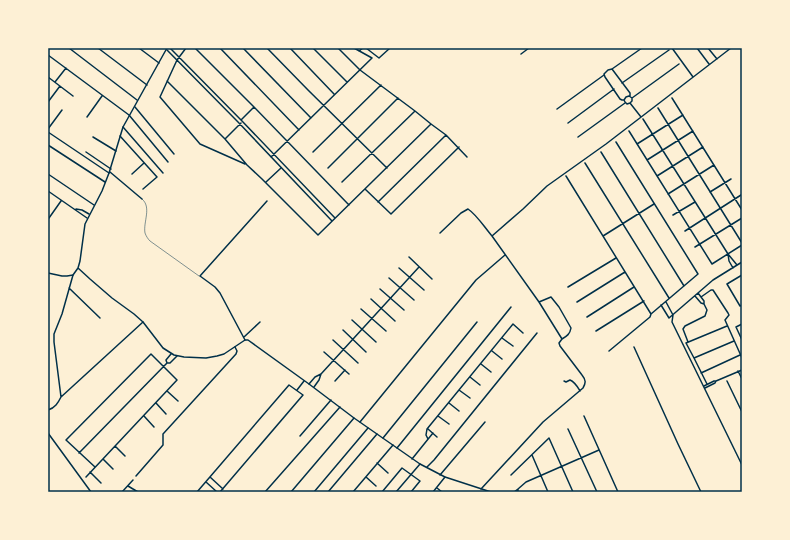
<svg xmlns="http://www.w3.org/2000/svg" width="790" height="540" font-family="Overpass,sans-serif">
<rect width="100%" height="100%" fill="#fdf0d5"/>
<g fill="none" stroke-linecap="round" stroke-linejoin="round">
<path stroke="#003049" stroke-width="0.5" d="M142,199C152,207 143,222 145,233C146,236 148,239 150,241L199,276"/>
<path stroke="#003049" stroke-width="1.5" d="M69,48L137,100
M98,48L147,85
M139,48L159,63
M170,48L242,121L335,218
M186,48L177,60L160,97L200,144L245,164
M195,48L254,107L349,205
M220,48L299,130
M243,48L311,118
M267,48L308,90L387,168
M290,48L334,94
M313,48L347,82
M338,48L360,70L415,111L431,124L446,135L467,157
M366,48L379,58L390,48
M672,48L693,77
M697,48L709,64
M708,48L717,59
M167,50L238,122L332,221
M359,51L363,48
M521,54L529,48
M48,55L129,115L168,162
M612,69L630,93V96
M48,77L73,96
M167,81L225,139L247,165L262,179L318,235L431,124
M55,82L66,68
M622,83L669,50
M632,98L679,64
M672,98L742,210
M624,100L626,97L629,96L632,98V101L630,103L627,104L625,102L624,100H622L620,99L605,77L604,74L608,70L612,69L642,48
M48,102L60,86
M630,103L641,117
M135,107L174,154
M658,108L742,243
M557,109L604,75
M87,117L102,96
M643,119L728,254L737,265
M241,120L254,107
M568,123L614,89
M123,127L163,173
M48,129L62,110
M629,131L712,264L742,245
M48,132L109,173
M120,136L157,177L143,189
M93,137L116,151
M578,137L625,103
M225,139L241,123
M637,144L683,115
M48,145L105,182
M86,152L111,169
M313,152L381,85
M601,152L684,286
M271,157L372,58L354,48
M647,160L693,131
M585,163L669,298
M328,168L398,98
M110,172L142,199
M48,174L94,205
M132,174L144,163
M566,176L651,314
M657,176L703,147
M266,182L281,168
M342,182L415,111
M365,189L391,214L459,147
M48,191L87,218
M710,192L731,179
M668,194L714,165
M378,202L446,135
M76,209L82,210L89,214
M673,215L695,202
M48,218H49L61,201
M685,231L741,195
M440,233L461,213L468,209C477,215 485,228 492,236
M603,236L654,204
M695,247L742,218
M728,254L729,261L733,268
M409,257L432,279
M399,268L424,290
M742,275L727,284L740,306L742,305
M389,278L414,300
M568,287L616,258
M69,288L100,318
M380,289L404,310
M695,296L701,303L704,304V301L698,293
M701,297L711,290H713L728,313L729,315L725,320L742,358
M371,299L395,321
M539,302L551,297L559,307L571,328C570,334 567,336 562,339
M577,302L625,272
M666,302L673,315L672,322L742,465
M661,305L669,318L713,280L742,262
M361,309L386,331
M587,317L634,287
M352,320L376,342
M742,324L736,327L742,340
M343,330L366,352
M596,331L644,301
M244,337L260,322
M502,338L513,346
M245,340L220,293L215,287L200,276L267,201
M333,340L358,363
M688,342L683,329L685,326L705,316L707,310L704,304
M634,347L678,444L701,492
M492,351L502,359
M609,351L650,317L651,314L698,274L616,142
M324,352L349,374
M694,358L686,343L727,326
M167,363H170L177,356
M481,364L491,372
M738,371L742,379
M701,373L740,355
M470,377L480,385
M335,381L345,370
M564,381L566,382L570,380C575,382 577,386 580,391
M727,381L742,412
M309,384L315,377L321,374
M707,384L694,358L734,341
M704,386L714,381H716L742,370
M314,387L319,380L321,374L419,267
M705,388L715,383L716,381
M297,390L304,381
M459,390L470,398
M167,391L178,401
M61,397L54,342V334L62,314L73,275
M156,403L166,414
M449,403L459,411
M48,410C55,408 58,403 61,397L143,322
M144,416L154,427
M438,416L449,424
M584,416L618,492
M360,422L476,280L505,255
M428,429L437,437
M568,429L597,492
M48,433L91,492
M300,436L331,400
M383,438L477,322
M428,439L426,435L427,429L513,324L523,333
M115,446L125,456
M397,448L511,307
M79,453L167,363L166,360L171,354
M532,455L548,492
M103,459L113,469
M412,459L433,433
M377,463L388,473
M427,467L434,460L537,333
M90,472L101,483
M440,475L485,422
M511,475L549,438L573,492
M136,476L163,445V434L236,354L237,351L235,347
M86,477L177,380L151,354L66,440L95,467
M210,477L223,489
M366,477L376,486
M206,482L217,492
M128,486L138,492
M437,488L442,492
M481,489L543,422L583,388C586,383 586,380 582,375L560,346L559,343L562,339L539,302L492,236L523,209L547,186L606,144L731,48
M518,489L526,482L599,450
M122,492L133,480
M197,492L289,385L303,395L220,492
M265,492L340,407
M291,492L354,418
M314,492L368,428
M328,492L377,434
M353,492L393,445
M382,492L402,468L420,481L411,492
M396,492L420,464
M433,492L445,477
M514,492L518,489V492"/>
<path stroke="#003049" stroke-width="1.5" d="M78,268L90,279L112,298L134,314L143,322L163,348L174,355L184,357L206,358L217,356L224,354L245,340H248L309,384L354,418L420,464L445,477L491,492
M48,273L62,276H67L73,275L78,268L80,261L85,224L102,191L109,173L123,127L167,48"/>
</g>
<rect width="790" height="540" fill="none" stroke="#fdf0d5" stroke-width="98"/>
<rect x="49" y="49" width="692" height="442" fill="none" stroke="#003049" stroke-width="1.5"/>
</svg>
